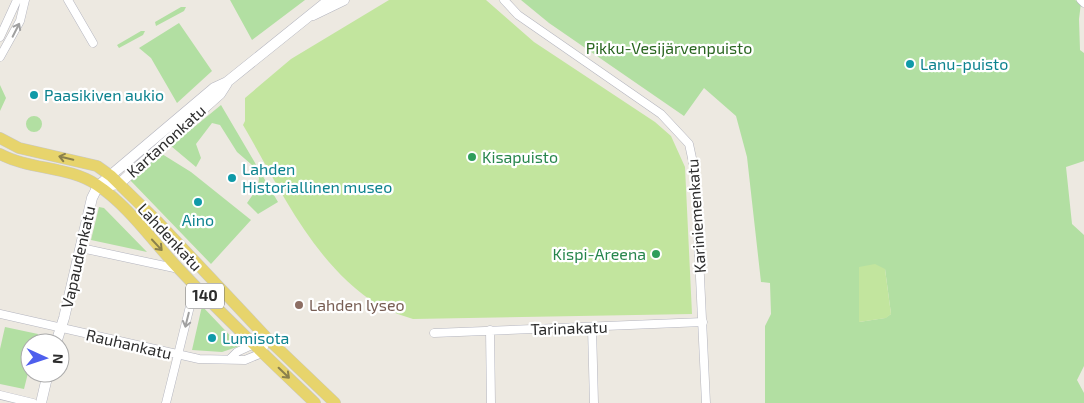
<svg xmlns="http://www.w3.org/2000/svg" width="1084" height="403" font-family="'Exo 2',sans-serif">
<rect width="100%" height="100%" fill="#ede9e1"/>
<path fill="#b2dfa2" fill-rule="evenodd" d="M230,0H305L252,40Z
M521,0H1075L1081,3L1079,19L1080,50L1084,53V161L1066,167L1072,224L1084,235V366L1077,380L1084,393V403H765V326L771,314L770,283L761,282L747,157L736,116L704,88L684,116L549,23ZM885,269L891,314L885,318L859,322Z
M181,7H186L184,11L156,26L155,22Z
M179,23L212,71L177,103L151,58L139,48Z
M141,31H145L143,35L119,48L117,45Z
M0,85L6,98L0,111Z
M221,105L278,202L258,214L247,203L258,187L259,178L252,165L237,152L220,125L212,123L196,144L201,158L196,167L171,146Z
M26 124a8 8 0 1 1 16 0a8 8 0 1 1-16 0Z
M162,154L191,172L251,220L211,264L130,180L137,171Z
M99,207L104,208L147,252L91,240Z
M202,306L240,346L222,352L192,350Z
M5,327L38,334L35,343H30V365L24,389L0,384V349Z"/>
<path fill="#c2e59e" d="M389,0H486L534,42L655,122L671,136L685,167L692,314L413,319C401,315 388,311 378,305C313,264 280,188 243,125L245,121V98L291,59Z
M875,264L885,269L891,314L886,318L859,322V267Z"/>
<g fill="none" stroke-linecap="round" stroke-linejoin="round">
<defs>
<path id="minor" d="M68,0L93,43
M504,0L518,15L661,114L689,144L695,172L706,403
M1081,0L1084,3
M0,37L17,0
M0,57L20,21L25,0
M81,248L179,269
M0,314L199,359L245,360L262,353L267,338
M592,328L594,403
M490,330L491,403
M434,333L703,322
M231,358L237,352L267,338
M0,395L33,403
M166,403L195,286"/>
<path id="secondary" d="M313,15L344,0
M112,185L119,184L220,94L227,83
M56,343L64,318L92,198L98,186L214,88L227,82L329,0
M41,403L48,373"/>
<path id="primary" d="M0,138L19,148L97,166L111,176L158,222L267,338L335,403
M0,154C30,170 69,166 97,185C129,206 153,242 179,269C223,316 269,359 315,403"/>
</defs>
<use href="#minor" stroke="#b4b5bf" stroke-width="9"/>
<use href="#secondary" stroke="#b4b5bf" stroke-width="11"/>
<use href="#primary" stroke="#c8c8c8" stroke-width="12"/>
<use href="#minor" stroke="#fff" stroke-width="8"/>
<use href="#secondary" stroke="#fff" stroke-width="10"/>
<use href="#primary" stroke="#e7d46c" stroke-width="11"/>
</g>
<defs><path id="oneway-shaft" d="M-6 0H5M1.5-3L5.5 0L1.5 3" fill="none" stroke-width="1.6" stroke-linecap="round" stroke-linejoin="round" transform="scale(1.25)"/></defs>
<g stroke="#a0a0a0">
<use href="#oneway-shaft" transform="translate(16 30) rotate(-63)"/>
<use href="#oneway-shaft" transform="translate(187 320) rotate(104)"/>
</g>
<g stroke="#8a804c">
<use href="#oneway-shaft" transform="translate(66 158) rotate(-167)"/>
<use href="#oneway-shaft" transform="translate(157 245) rotate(47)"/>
<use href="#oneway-shaft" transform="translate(284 373) rotate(44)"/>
</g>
<g fill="#0f9aa8" stroke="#fff" stroke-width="2">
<circle cx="910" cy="64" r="5"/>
<circle cx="34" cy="95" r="5"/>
<circle cx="232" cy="178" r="5"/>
<circle cx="198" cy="202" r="5"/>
<circle cx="212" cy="338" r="5"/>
</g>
<g fill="#2e9e5b" stroke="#fff" stroke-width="2">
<circle cx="472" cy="157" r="5"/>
<circle cx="656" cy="254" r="5"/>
</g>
<circle fill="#8d6e63" stroke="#fff" stroke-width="2" cx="299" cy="305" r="5"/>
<g text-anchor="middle" stroke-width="4.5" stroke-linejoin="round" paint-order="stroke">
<rect fill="#fff" stroke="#6c6c6c" stroke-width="1" x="186" y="283.5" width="38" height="25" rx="4"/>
<g font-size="15" font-weight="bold" fill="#2d2d2d">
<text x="205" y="301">140</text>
</g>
<g font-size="16" fill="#2a6621" stroke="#fff">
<text x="669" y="54">Pikku-Vesijärvenpuisto</text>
</g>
<g font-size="16" fill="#0d838f" stroke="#fff" text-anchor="start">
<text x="920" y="70">Lanu-puisto</text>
<text x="44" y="101">Paasikiven aukio</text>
<text x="242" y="175">Lahden<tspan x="242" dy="18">Historiallinen museo</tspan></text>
<text x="198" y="226" text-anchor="middle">Aino</text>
<text x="222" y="344">Lumisota</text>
</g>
<g font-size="16" fill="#2d2d2d" stroke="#fff">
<text transform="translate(166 141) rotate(-42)" y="6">Kartanonkatu</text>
<text transform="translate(696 216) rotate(-94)" y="6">Kariniemenkatu</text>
<text transform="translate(170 237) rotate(47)" y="6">Lahdenkatu</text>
<text transform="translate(78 257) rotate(-77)" y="6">Vapaudenkatu</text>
<text transform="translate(569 328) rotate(-2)" y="6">Tarinakatu</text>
<text transform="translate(129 344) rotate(13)" y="6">Rauhankatu</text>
</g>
<g font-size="16" fill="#27864d" stroke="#fff" text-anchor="start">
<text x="482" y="163">Kisapuisto</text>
<text x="646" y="260" text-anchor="end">Kispi-Areena</text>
</g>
<g font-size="16" fill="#785e54" stroke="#fff" text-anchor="start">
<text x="309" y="311">Lahden lyseo</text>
</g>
</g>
<g transform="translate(45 358) rotate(93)"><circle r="24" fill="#ffffff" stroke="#ababab"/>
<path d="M0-4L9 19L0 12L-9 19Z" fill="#4e5fed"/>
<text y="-8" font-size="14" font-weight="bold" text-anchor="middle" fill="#2d2d2d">N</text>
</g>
</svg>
